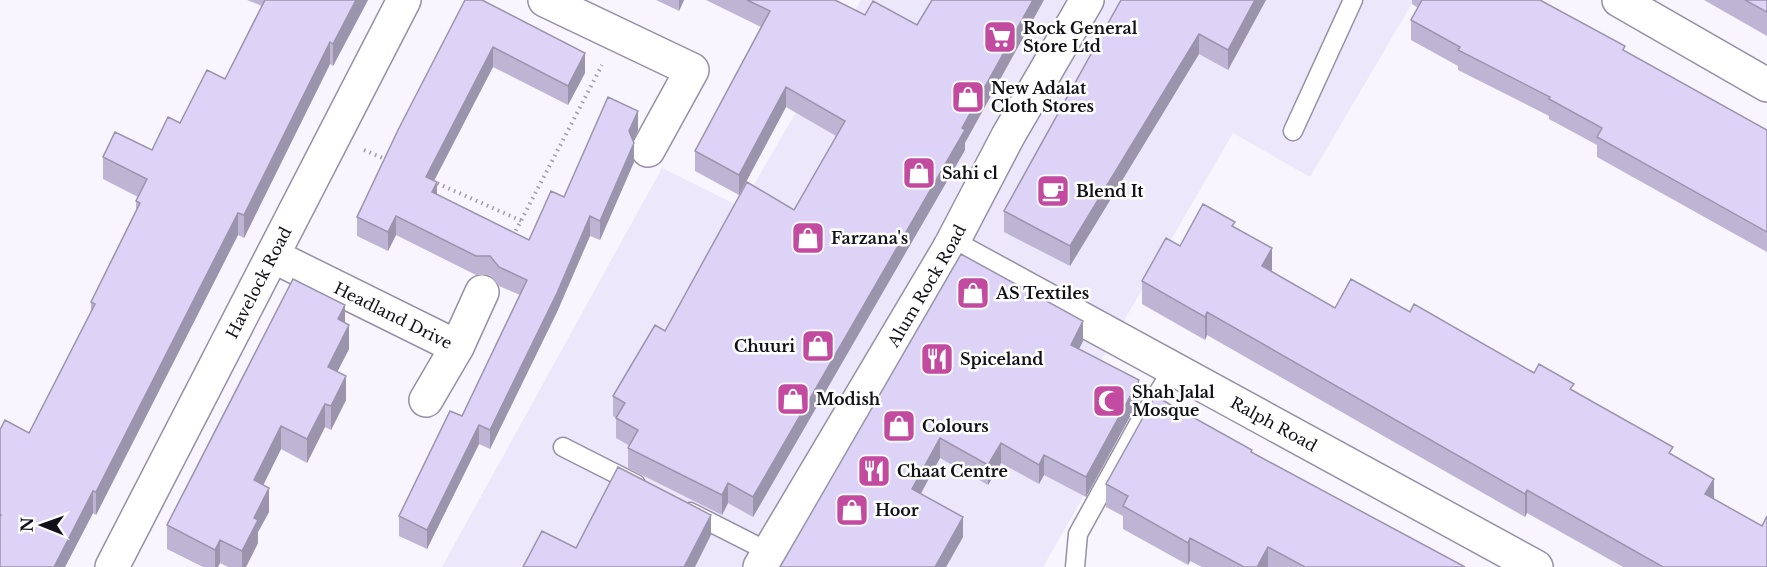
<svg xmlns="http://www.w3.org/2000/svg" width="1767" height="567" font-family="'Libre Baskerville',serif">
<rect width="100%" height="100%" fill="#f8f5ff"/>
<path fill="#ece7fa" d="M861,0H1414L1310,177L1233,133L1100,362L1146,387L1043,567H442L662,168L741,207Z"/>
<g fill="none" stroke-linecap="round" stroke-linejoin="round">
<defs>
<path id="service" d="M1293,131L1353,0
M563,447L636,484
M690,512L769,552
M1075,567L1078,534L1138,425L1173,369"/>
<g id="minor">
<path d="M545,0L692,70L648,150"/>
<path d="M1619,0L1767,85"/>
<path id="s1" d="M950,247L1536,567"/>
<path id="s2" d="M273,256L457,347L482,292"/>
<path d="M426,400L457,347"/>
<path id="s3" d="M112,567L404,0"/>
</g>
<g id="tertiary">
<path id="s4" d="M760,567L950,247L1008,136L1087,0"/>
</g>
</defs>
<use href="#service" stroke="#9590a6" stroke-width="21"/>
<use href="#minor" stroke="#9590a6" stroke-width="36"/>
<use href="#tertiary" stroke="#9590a6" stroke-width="36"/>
<path stroke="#9f9da6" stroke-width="4" stroke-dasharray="1.5 4.5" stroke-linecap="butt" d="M364,150L387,160
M432,181L522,221
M513,236L602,65"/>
<use href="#service" stroke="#fff" stroke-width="18"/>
<use href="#minor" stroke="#fff" stroke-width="33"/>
<use href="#tertiary" stroke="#fff" stroke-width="33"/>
</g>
<path fill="#beb5d4" d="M247,0H368L333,66L330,64L244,238L238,235L96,515L93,513L65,567H0V430L29,433L91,312V302L136,211V201L138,197L103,179V157L152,150L180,123L225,79L262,6Z
M465,0L585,73L568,105L493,67L434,181L437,194L529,240L564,197L638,130L633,140L634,162L600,240L590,236L557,312L490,449L479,444L427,549L399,536V516L462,416L520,295L499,286L490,275H476L396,235L388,251L357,236V217Z
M656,0H684L679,11Z
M706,0H835L965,143V150L753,517L728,503L722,515L628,468V448L630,446L616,438V418L613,416V396L665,331L794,210L836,136L786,107L739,195L695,171V151L761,27Z
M1121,0H1266L1228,70L1199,54L1070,266L1004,232V211Z
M1412,0H1540L1625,52L1767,130V252L1597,157V145L1549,119V116L1458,70V66L1411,40V20L1418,8L1412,4Z
M1704,0H1767V36Z
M1235,227L1272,271L1335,308L1410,312L1574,391L1673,455L1714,499L1767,567H1623L1527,513L1525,517L1207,335L1205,340L1142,304V281L1180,246Z
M961,254L1083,341L1079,349L1139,400L1086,497L1044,475L1039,484L1001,463L988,485L940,458L921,494L963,537L946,567H780Z
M345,323L349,349L337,372L346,400L331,430L325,427L307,463L281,449L263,485L269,512L258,532V543L246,567H228L220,563L218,567H203L167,549V525Z
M1252,453L1465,567H1202L1190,561L1188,565L1123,529V516L1106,507V484Z"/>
<path fill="#9b94ad" d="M356,0H368L333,66V44Z
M679,0H684L679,11Z
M1033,0H1044L965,143V150L753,517V497L962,128Z
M1255,0H1266L1228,70V50Z
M1199,34V54L1070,266V246Z
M330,42V64L244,238V215Z
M493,47V67L426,196V177Z
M585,53V73L568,105V86Z
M786,87V107L739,195V175Z
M638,111V130L629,150V131Z
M634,143V162L600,240V221Z
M437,182V201L432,192Z
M238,213V235L96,515V492Z
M396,216V235L388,251V232Z
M590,216V236L557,312L490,449V430Z
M1272,248V271L1262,266Z
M345,305V329L338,319Z
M1207,312V335L1205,340V317Z
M1083,321V341L1071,365V345Z
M349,325V349L328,390V367Z
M346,376V400L331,430V406Z
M1139,380V400L1086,497V477Z
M325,404V427L307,463V439Z
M479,425V444L427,549V530Z
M281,426V449L254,504V480Z
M940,438V458L912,509V489Z
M1001,443V463L988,485V465Z
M1044,455V475L1039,484V465Z
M1714,479V502L1705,494Z
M728,483V503L722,515V495Z
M269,488V512L258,532V543L246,567H242V551L254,518Z
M1527,490V513L1525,517V494Z
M93,491V513L65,567H54Z
M711,515V535L695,567H684Z
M963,517V537L946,567H935Z
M1190,538V561L1188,565V543Z
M220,540V563L218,567H215V550Z
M1268,547V567H1257Z"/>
<path fill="#ddd3f7" stroke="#9b94ad" stroke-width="1.5" d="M265,0H356L333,44L330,42L244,215L238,213L96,492L93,491L54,567H0V517L1,515L0,514V430L5,420L29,433L95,304L91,302L140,203L136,201L147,179L103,157L115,132L152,150L168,117L180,123L207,70L225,79Z
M465,0H482L585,53L568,86L493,47L426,177L437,182L432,192L529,240L551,191L564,197L608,97L638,111L629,131L634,143L600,221L590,216L557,293L490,430L479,425L427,530L399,516L450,411L462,416L527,280L499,267L490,256H476L396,216L388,232L357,217L398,130Z
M747,0H835L865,15L873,1L917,25L932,0H1033L962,128L965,130L753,497L728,483L722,495L628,448L638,430L616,418L625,403L613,396L655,325L665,331L747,182L794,210L845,121L786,87L739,175L695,151L770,11Z
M1121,0H1255L1228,50L1199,34L1070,246L1004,211Z
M1422,0H1540L1625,46L1623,50L1767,130V232L1597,137L1602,128L1549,99L1550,97L1458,50L1460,47L1411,20Z
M1745,0H1767V12Z
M1203,204L1235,222L1232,226L1272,248L1262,266L1335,308L1351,279L1410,312L1414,304L1534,373L1539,364L1574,384L1570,389L1673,447L1669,453L1714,479L1705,494L1762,526L1767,516V567H1663L1527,490L1525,494L1207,312L1205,317L1142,281L1166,238L1180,246Z
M961,254L1083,321L1071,345L1139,380L1086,477L1044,455L1039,465L1001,443L988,465L940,438L912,489L963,517L935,567H780Z
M293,279L345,305L338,319L349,325L328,367L346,376L331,406L325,404L307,439L281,426L254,480L269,488L254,518L258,520L242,551L220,540L215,550L167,525Z
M1155,396L1252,450L1251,452L1465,567H1305L1268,547L1257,567H1244L1190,538L1188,543L1123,506L1128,496L1106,484Z
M618,467L711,515L684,567H523L542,531L576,548Z"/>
<defs>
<symbol id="supermarket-square" viewBox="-11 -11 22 22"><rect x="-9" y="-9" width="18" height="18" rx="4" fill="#c24ba0" stroke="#fff"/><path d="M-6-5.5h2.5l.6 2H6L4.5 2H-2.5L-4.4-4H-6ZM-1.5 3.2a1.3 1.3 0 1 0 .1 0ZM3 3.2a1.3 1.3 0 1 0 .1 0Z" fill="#fff"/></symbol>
<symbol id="shop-square" viewBox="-11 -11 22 22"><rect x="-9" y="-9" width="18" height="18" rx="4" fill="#c24ba0" stroke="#fff"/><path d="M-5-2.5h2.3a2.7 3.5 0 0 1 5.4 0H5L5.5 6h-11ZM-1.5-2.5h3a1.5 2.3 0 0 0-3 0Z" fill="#fff"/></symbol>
<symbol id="cafe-square" viewBox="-11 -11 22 22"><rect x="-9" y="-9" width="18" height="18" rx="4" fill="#c24ba0" stroke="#fff"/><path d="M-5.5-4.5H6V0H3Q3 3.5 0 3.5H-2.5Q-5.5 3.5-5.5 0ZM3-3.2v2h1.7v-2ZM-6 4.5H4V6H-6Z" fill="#fff"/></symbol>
<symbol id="restaurant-square" viewBox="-11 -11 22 22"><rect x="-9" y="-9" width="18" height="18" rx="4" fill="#c24ba0" stroke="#fff"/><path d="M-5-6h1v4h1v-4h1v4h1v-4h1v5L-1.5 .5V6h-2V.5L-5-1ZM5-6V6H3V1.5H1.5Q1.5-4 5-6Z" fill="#fff"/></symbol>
<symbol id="mosque-square" viewBox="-11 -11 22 22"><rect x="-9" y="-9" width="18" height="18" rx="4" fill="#c24ba0" stroke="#fff"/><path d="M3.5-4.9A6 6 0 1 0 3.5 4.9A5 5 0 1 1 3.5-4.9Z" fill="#fff"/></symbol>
</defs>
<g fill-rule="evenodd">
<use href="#supermarket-square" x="981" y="18" width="38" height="38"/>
<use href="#shop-square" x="949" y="78" width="38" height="38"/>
<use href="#shop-square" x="900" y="154" width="38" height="38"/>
<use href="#cafe-square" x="1034" y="172" width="38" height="38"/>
<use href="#shop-square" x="789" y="219" width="38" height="38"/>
<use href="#shop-square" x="954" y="274" width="38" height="38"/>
<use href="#shop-square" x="799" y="327" width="38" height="38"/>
<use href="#restaurant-square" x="918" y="340" width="38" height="38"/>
<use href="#shop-square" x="774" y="380" width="38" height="38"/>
<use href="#mosque-square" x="1090" y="382" width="38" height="38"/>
<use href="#shop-square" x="880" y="407" width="38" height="38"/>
<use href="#restaurant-square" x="855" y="452" width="38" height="38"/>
<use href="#shop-square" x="833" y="491" width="38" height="38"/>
</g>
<g text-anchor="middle" stroke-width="5" stroke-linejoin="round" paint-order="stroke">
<g font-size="16" font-weight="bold" fill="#121018" stroke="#fff" text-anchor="start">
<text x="1023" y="34">Rock General<tspan x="1023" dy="18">Store Ltd</tspan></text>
<text x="991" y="94">New Adalat<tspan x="991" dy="18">Cloth Stores</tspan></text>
<text x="942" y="179">Sahi cl</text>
<text x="1076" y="197">Blend It</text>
<text x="831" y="244">Farzana's</text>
<text x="996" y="299">AS Textiles</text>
<text x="795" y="352" text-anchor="end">Chuuri</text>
<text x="960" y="365">Spiceland</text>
<text x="1132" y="398">Shah Jalal<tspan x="1132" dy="18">Mosque</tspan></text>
<text x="816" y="405">Modish</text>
<text x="922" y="432">Colours</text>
<text x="897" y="477">Chaat Centre</text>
<text x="875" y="516">Hoor</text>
</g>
<g font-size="16" fill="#121018" stroke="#fff">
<text dy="6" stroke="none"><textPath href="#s3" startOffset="320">Havelock Road</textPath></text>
<text dy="6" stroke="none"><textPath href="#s4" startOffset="327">Alum Rock Road</textPath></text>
<text dy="6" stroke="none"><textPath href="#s2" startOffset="134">Headland Drive</textPath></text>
<text dy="6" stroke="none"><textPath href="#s1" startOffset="369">Ralph Road</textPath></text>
</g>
</g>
<g transform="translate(42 525) rotate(271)" stroke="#ffffff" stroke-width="4.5" paint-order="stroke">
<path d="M0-4.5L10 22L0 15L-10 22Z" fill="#121018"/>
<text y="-9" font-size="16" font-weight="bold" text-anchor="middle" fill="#121018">N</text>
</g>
</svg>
